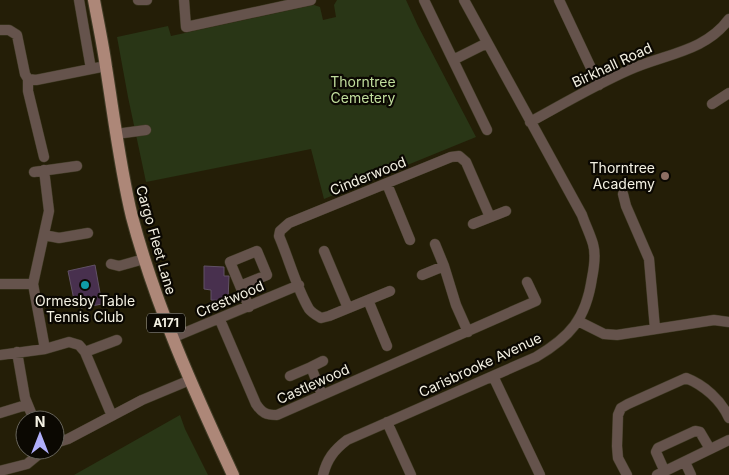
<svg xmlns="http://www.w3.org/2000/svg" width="729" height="475" font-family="Inter,sans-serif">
<rect width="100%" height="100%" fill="#241e07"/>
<path fill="#293616" d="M337,0H406L418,26L476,137L324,199L311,149L146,182L128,97L117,37L168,26L171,36L314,5L320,7L323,20L336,17L334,5Z
M180,415L185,429L208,475H74Z"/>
<path fill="#48304e" stroke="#615165" d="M95,265L102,304L81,308L79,299L74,300L68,271Z
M204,266L224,267V276H229L228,301L211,300V290L204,289Z"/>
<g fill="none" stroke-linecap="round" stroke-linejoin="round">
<defs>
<path id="minor" d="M79,0L91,69
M138,0H147
M184,0L186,27L311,0
M424,0L453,60L487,43
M559,0L599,85
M0,30H9L17,35L25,74L28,79V91L44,157
M453,60L487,130
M28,79L36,80L106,66
M712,104L729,93
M530,122C563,104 595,85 629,70C664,54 705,52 729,19
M116,134L146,130
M44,170L49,211L33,284L45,349
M34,172L77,166
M387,184L410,240
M623,194L626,206L649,259L655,329
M473,224L506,211
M44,235L59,238L88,233
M435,244L444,266
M324,251L348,308
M111,264L119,266L144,259
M422,275L444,266L456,305L468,332
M0,284H33
M240,286L267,275L257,251L230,262L249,307
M390,291L329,316L321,318C316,315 312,313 309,309C296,287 289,259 279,236L280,231L289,223L451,157L459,156L466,162L490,217
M368,300L387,346
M220,320L256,404C262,413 266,415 277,415L536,301L527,282
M578,321L604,334L617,335L714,320L729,322
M172,338L299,285
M17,352L25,398L34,420
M85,352L117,340
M0,355L45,349L69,342L79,345L85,352L112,416
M311,367L323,361
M290,376L311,367L322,395
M493,376L540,475
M0,413L26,405
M387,422L411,475
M55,443L68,439L142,400L190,380
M685,462L691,475
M0,471L27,464L44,450
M665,472L656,452L658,448L695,431L700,432L710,449
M323,475C327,459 334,450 347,440L536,357C570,337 586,319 592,278C594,268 596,254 593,244C590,234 585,224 582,215L464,0
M627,475L618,458L617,446L618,415L621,408L628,404L686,378C704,385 721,400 729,418
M657,475L729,440"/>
<path id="major" d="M94,0C98,22 103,45 106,67C114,117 120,168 132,217C156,307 194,391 233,475"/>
</defs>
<use href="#minor" stroke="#413c26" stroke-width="11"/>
<use href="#major" stroke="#413c26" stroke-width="14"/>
<use href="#minor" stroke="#65534c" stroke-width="10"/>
<use href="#major" stroke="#ad8778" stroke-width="12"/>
</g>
<circle fill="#8d6e63" stroke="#0b0802" stroke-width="2" cx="665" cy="176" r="5"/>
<circle fill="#0f9aa8" stroke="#0b0802" stroke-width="2" cx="85" cy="285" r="5"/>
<g text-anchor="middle" stroke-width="4.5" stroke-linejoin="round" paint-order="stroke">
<rect fill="#0b0802" stroke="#aeaba0" stroke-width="1" x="147" y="313.5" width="38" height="19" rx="4"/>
<g font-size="12" font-weight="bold" fill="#f4f1e3">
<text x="166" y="327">A171</text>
</g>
<g font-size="14" fill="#f4f1e3" stroke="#0b0802">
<text transform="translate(612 65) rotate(-25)" y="5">Birkhall Road</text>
<text transform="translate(368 176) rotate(-22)" y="5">Cinderwood</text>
<text transform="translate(156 240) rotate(74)" y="5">Cargo Fleet Lane</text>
<text transform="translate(230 299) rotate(-23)" y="5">Crestwood</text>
<text transform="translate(480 365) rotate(-25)" y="5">Carisbrooke Avenue</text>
<text transform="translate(313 384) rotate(-24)" y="5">Castlewood</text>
</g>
<g font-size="14" fill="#c1de9d" stroke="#0b0802">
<text x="363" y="87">Thorntree<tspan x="363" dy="16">Cemetery</tspan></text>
</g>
<g font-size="14" fill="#f4f1e3" stroke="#0b0802" text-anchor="end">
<text x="655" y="173">Thorntree<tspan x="655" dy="16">Academy</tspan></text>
<text x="85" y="306" text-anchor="middle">Ormesby Table<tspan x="85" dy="16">Tennis Club</tspan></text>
</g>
</g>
<g transform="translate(40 435)"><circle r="24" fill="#0b0802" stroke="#68655c"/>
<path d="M0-4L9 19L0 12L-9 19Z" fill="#b0aefa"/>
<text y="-8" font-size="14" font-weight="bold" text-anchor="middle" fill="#f4f1e3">N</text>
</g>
</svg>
